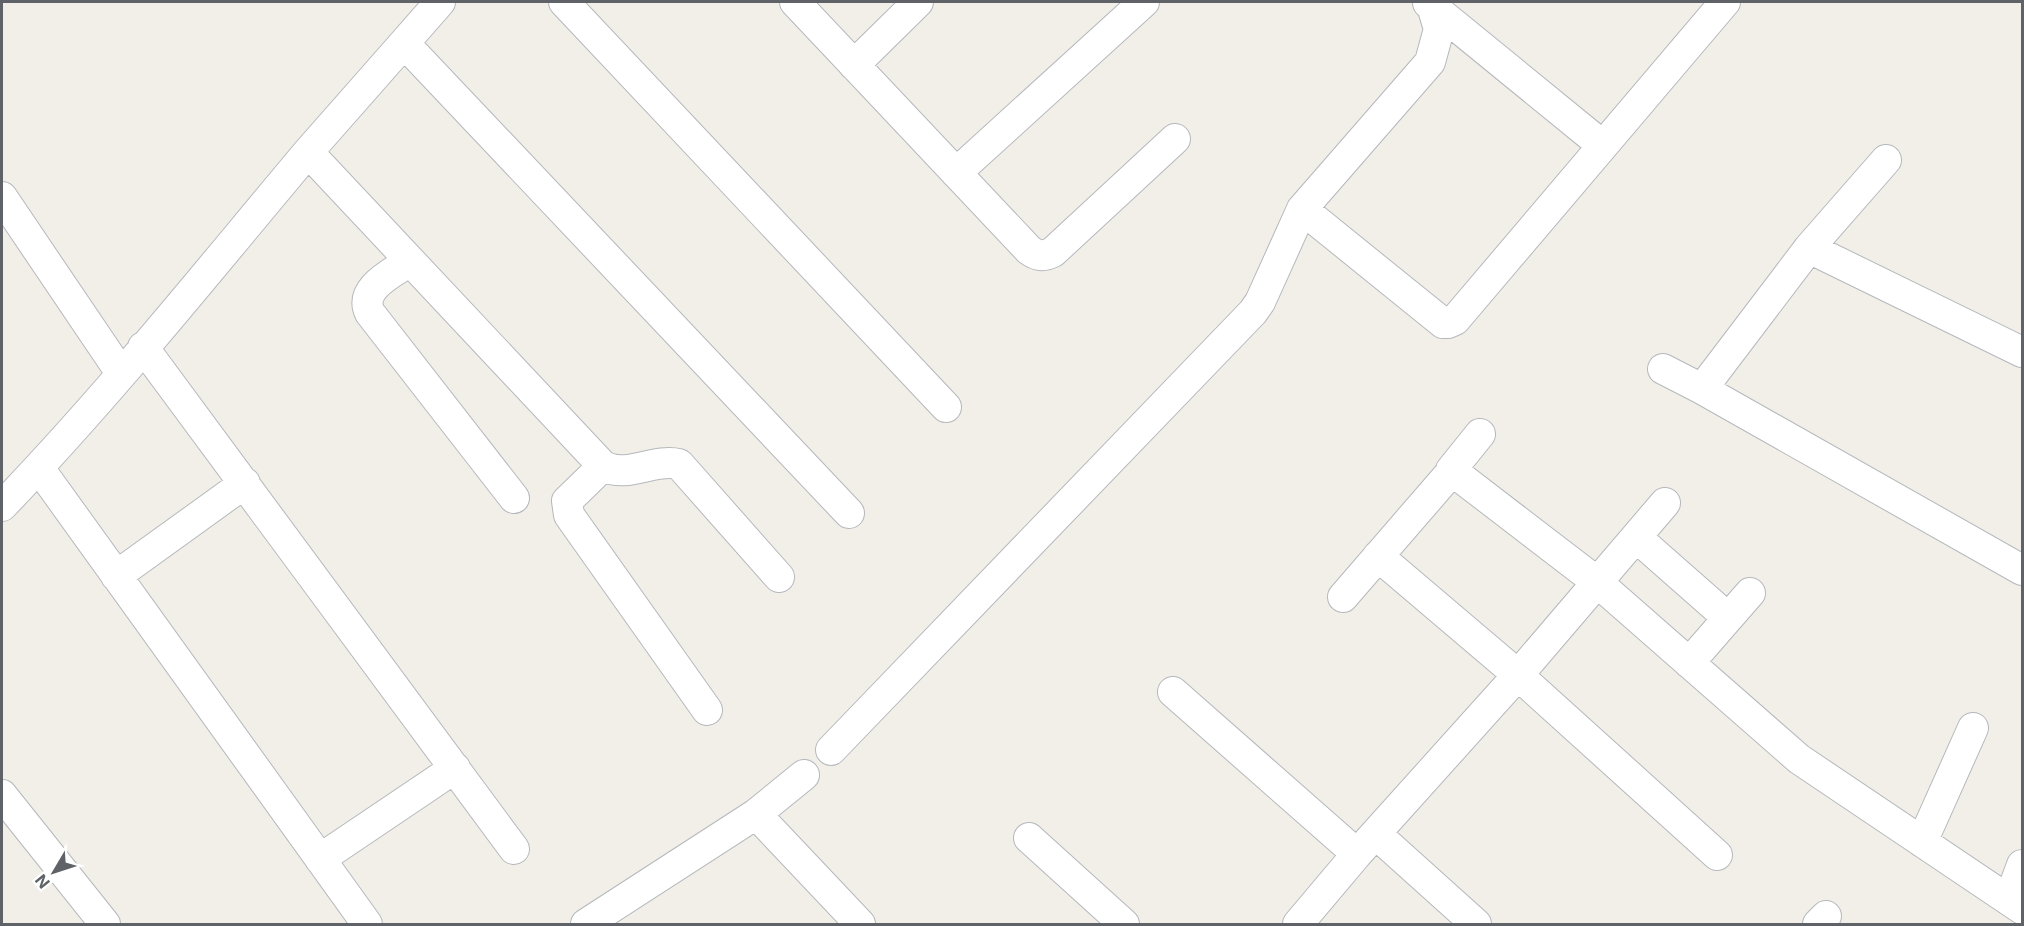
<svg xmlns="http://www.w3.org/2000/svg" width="2024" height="926" font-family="Inter,sans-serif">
<rect width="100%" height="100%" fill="#f1efe8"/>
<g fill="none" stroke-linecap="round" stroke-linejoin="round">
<defs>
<path id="street" d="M440,2L404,43L849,513
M564,2L946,407
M795,2L1029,250C1037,256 1043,257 1053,252L1175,139
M1428,3L1602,145
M404,43L308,152L603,466C629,479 653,458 679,464L779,577
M854,65L918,2
M956,173L1144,2
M2,197L121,373
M1302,209L1443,323H1448L1455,320L1725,2
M1809,248L1886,160
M410,261C393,273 358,288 370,313L514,498
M143,347L514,849
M2022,352L1809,248L1702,389L2022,570
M1663,369L1702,389
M1480,434L1451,470L1597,582L1799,759L2022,909
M603,466L567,501L569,515L707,710
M39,468L367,924
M2,506C110,394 208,271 308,152
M1636,537L1728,618
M1378,556L1518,675L1717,855
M116,576L245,483
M1343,597L1452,471
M1689,663L1750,593
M1173,692L1357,854
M831,750L1253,312L1260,302L1302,209L1430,62L1439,29L1432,6
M2,795L105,924
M756,814L860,924
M1376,834L1476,924
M1029,838L1124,924
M1922,842L1973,728
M320,859L455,768
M2009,900L2022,865
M586,924L756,814L804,775
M1298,924L1357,854L1518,675L1665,503
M1818,924L1826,916"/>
</defs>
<use href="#street" stroke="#b5b8bc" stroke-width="32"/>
<use href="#street" stroke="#fff" stroke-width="30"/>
</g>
<rect width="2024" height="926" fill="none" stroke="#5f6368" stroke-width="6"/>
<g transform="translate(54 872) rotate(231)" stroke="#ffffff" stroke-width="4.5" paint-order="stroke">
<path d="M0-4.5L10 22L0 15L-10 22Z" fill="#5f6368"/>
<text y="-9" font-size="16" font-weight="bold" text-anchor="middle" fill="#5f6368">N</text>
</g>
</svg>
